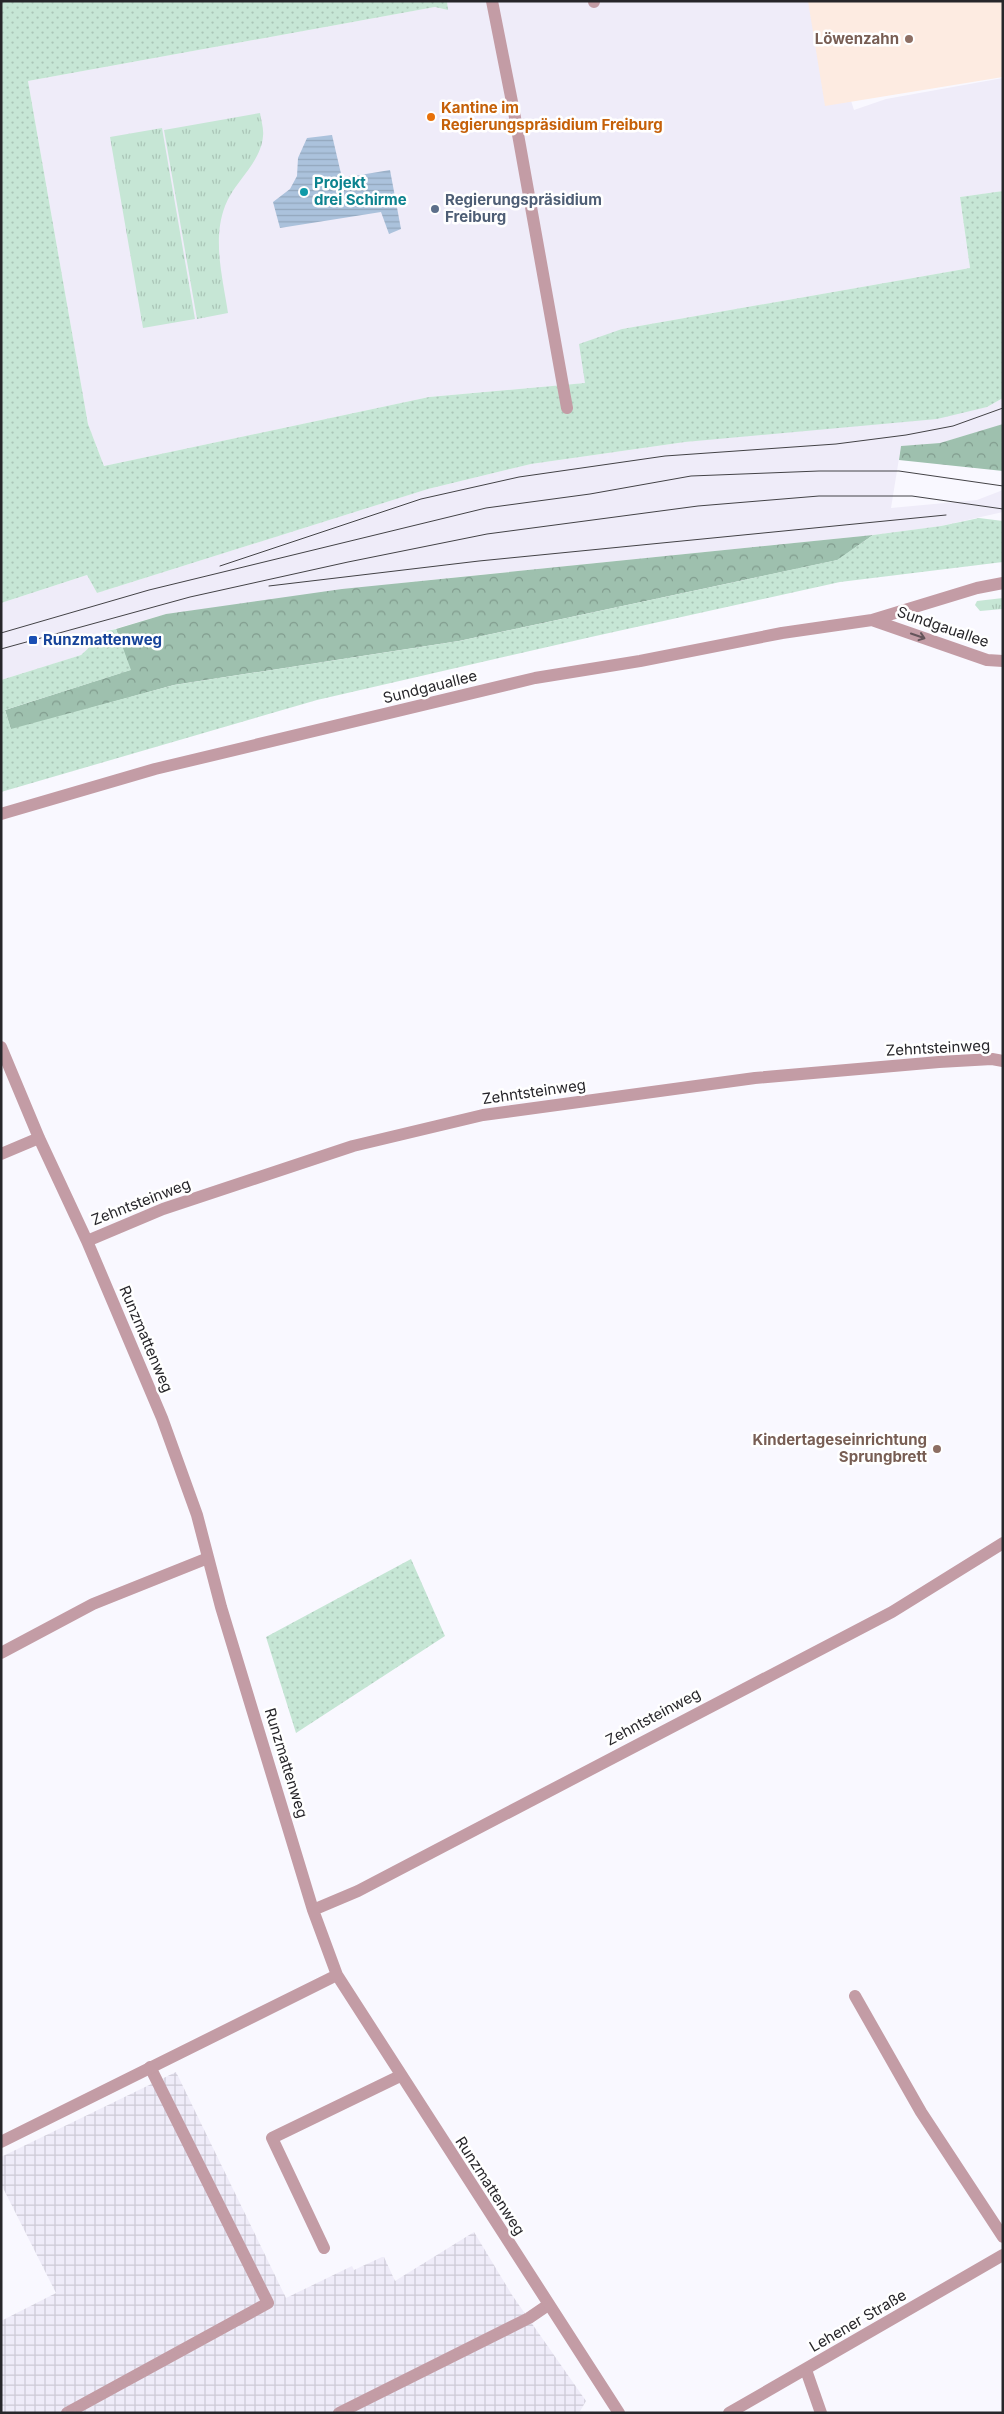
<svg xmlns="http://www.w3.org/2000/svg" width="1004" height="2414" font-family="Inter,sans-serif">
  <defs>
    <pattern id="industrial-grid" width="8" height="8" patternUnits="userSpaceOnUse" patternTransform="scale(1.25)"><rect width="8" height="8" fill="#efecf9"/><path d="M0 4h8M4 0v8" fill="none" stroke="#cdcad6"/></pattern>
    <pattern id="grass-tufts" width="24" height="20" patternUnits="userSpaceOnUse" patternTransform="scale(1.25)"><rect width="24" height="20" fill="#c6e6d5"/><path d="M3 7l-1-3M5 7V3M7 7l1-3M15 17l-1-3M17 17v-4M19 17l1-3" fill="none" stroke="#aac5b7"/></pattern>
    <pattern id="forest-crowns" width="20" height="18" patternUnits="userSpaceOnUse" patternTransform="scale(1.25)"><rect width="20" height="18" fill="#9ec0ae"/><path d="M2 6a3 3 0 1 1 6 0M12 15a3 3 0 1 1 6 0" fill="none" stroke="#819c8e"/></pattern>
    <pattern id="park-dots" width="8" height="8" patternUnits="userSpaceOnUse" patternTransform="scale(1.25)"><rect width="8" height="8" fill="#c6e6d5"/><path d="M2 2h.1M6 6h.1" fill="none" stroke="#aac5b7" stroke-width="1.8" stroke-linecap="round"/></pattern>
    <pattern id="water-rules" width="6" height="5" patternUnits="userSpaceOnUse" patternTransform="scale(1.25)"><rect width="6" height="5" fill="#abc2dc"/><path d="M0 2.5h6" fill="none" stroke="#93a7bd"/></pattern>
  </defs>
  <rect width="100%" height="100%" fill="#f9f8ff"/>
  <path fill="#efecf9" d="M447 1H828L837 58 854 110 886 99 1003 78V191L960 197 970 268 622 329 586 383 429 397 104 466 88 424 28 81 435 7 448 10Z
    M1003 398V424L1001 425 940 443 901 446 891 508 977 500 1003 490V512L941 526 873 535 410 582 166 614 107 631 81 655 1 680V603L87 575 97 593 428 489 531 464 685 442 987 407Z"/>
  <path fill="url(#industrial-grid)" d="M176 2072 286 2298 352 2266 354 2270 382 2257H384L395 2281 474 2232 512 2295 586 2401 579 2413H1V2321L56 2293 1 2184V2157Z"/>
  <path fill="#fdebe1" d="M808 1H1003V77L825 106Z"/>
  <path fill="url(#grass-tufts)" d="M260 113C261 120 264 129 263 136 261 163 234 182 225 206 212 240 223 279 228 313L197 319 164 130Z
    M162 128 195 319 143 328 110 137Z
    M1003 598V609L980 611 975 605 977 601Z"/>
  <path fill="url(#forest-crowns)" d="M1003 424V471L899 460 901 446 940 443Z
    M873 535 838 560 459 641 174 685 11 730 5 710 130 670 116 629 166 614 342 589Z"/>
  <path fill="url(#park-dots)" d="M1 1H447L448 10 435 7 28 81 88 424 104 466 429 397 585 383 579 344 622 329 970 268 960 197 1003 191V398L987 407 937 419 685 442 531 464 428 489 97 593 87 575 1 603Z
    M979 518 1003 521V562L840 582 591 637 317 700 1 792V680L81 655 107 631 116 629 131 670 5 710 11 729 174 685 459 641 837 560 873 535 941 526Z
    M411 1559 445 1636 296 1733 266 1637Z"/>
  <path fill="url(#water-rules)" d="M332 135 342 178 390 170 401 229 389 234 381 212 280 228 273 202 290 189 297 176 298 158 307 138Z"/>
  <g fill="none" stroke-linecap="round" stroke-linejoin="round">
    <path stroke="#c39ca5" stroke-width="12" d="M492 1 514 112 567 408
      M594 1V2
      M855 1996 921 2112 1003 2237
      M324 2248 272 2138 400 2076
      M67 2413 268 2303 150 2067
      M339 2413 529 2318 548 2305"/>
    <path stroke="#c39ca5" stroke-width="12" d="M1 1047 39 1138 87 1241 162 1418 197 1515 221 1607 313 1910 337 1975 619 2413
      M1 1154 39 1138
      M87 1241 163 1209 353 1146 483 1115 755 1078 939 1062 992 1059 1003 1061
      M1 1653 93 1604 208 1558
      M313 1910 358 1891 892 1612 1003 1543
      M1 2142 337 1975
      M806 2370 821 2413
      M729 2413 1003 2255"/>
    <path stroke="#c39ca5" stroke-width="12" d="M872 620 987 660 1003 661
      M1 814 155 769 535 678 640 661 782 633 872 620 977 588 1003 583"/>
    <path stroke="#434246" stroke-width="1" d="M220 566 421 499 519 477 665 456 836 444 906 435 953 426 1003 408
      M269 586 479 561 946 515
      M1 633 149 590 486 508 590 494 691 476 819 471H899L1003 486
      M1 649 190 597 348 562 487 534 698 506 819 496H912L1003 509"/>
  </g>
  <defs><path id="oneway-shaft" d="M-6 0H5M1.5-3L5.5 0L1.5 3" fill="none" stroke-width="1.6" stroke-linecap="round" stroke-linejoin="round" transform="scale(1.25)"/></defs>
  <use stroke="#65555b" href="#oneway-shaft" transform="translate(918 636) rotate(19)"/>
  <g fill="#8d6e63" stroke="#fff" stroke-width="2">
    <circle cx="909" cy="39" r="5"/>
    <circle cx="937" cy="1449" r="5"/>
  </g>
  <circle fill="#e8710a" stroke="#fff" stroke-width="2" cx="431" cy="117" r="5"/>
  <circle fill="#0f9aa8" stroke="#fff" stroke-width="2" cx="304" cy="192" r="5"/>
  <circle fill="#5c6f8a" stroke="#fff" stroke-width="2" cx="435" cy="209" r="5"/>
  <rect fill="#1a4fb4" stroke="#fff" stroke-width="2" x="28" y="635" width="10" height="10" rx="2.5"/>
  <g text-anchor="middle" stroke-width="5" stroke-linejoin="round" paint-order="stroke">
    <g font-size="15" font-weight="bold" fill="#785e54" stroke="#fff" text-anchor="end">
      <text x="899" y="44">Löwenzahn</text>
      <text x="927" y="1445">Kindertageseinrichtung<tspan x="927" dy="17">Sprungbrett</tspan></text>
    </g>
    <g font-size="15" font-weight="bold" fill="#c56008" stroke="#fff" text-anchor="start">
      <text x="441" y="113">Kantine im<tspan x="441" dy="17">Regierungspräsidium Freiburg</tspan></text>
    </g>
    <g font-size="15" font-weight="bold" fill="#0d838f" stroke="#fff" text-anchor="start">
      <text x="314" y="188">Projekt<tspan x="314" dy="17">drei Schirme</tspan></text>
    </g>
    <g font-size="15" font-weight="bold" fill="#4e5e75" stroke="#fff" text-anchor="start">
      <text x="445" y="205">Regierungspräsidium<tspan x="445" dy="17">Freiburg</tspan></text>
    </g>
    <g font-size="15" fill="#27262a" stroke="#fff">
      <text transform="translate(943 627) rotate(19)" y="5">Sundgauallee</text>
      <text transform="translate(430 687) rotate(-14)" y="5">Sundgauallee</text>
      <text transform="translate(938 1048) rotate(-3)" y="5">Zehntsteinweg</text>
      <text transform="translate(534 1092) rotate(-8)" y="5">Zehntsteinweg</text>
      <text transform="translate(141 1202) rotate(-21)" y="5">Zehntsteinweg</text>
      <text transform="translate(146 1339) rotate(67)" y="5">Runzmattenweg</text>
      <text transform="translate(653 1717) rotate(-28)" y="5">Zehntsteinweg</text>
      <text transform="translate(286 1763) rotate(73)" y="5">Runzmattenweg</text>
      <text transform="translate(490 2186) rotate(57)" y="5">Runzmattenweg</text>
      <text transform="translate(858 2321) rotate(-30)" y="5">Lehener Straße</text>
    </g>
    <g font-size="15" font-weight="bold" fill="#164399" stroke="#fff" text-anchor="start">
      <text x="43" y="645">Runzmattenweg</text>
    </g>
  </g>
  <rect width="1004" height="2414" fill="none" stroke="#27262a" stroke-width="5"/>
</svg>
